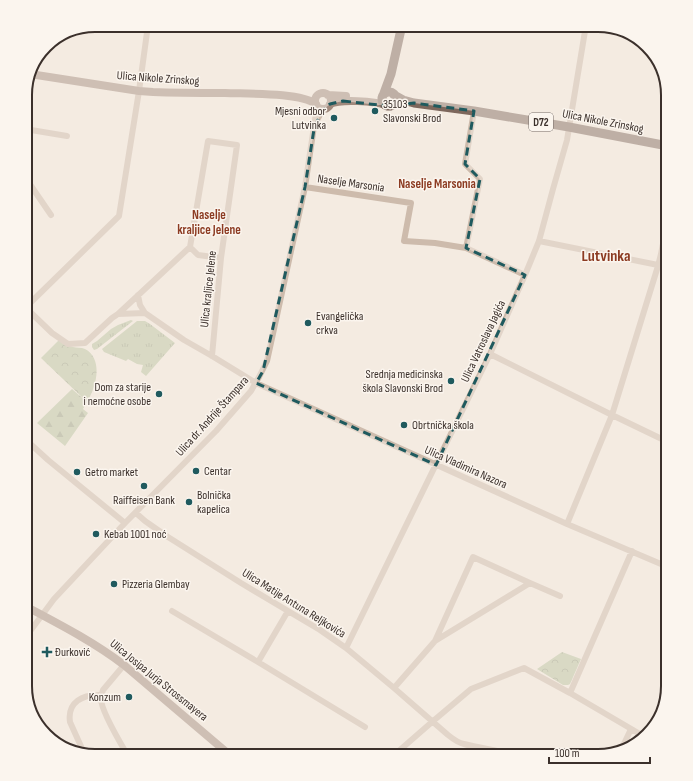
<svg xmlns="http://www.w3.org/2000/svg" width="693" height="781" font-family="'Sofia Sans Condensed',sans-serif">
  <defs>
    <pattern id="grass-tufts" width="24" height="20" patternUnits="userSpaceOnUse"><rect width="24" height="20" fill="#b8c4a0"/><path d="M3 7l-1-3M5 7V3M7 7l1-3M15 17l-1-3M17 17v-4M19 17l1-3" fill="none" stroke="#97a083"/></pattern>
    <pattern id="forest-firs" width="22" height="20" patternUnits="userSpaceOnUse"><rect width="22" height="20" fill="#b8c4a0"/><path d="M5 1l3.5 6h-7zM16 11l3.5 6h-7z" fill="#97a083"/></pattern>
    <pattern id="park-crowns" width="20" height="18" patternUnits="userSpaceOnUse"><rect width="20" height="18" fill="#b8c4a0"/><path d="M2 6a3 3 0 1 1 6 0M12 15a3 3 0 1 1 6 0" fill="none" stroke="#97a083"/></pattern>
  </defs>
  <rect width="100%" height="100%" fill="#f4ebe1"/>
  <path fill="url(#grass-tufts)" d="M131 320 133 321 97 349 94 350 92 347V344L97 341 111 329 118 325Z
    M137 321H145L150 324 175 343 146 376 141 372 143 365 137 364 128 359 126 361 104 352 102 349Z"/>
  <path fill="url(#forest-firs)" d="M72 389 87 402 83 409 88 413 65 446 37 423Z"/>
  <path fill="url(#park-crowns)" d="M59 340C63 343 68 346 73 347 77 348 81 347 85 349 104 359 96 388 87 402L41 358Z
    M562 652 581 659 570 684 568 685H563L537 669Z"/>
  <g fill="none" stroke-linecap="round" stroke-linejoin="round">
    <path stroke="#cdbbac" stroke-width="6" d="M317 120 322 111 326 108
      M25 129 67 136
      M25 177 51 215
      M305 187 411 203 404 241 435 243 466 248 480 179 465 164 474 111
      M539 241 668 267
      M190 247 198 255 221 258
      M466 248 525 275
      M138 295 140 305 145 313
      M25 307 52 333 68 344 85 343 112 318 118 314 145 313 184 340 212 356 256 383 567 524 668 567
      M25 308 119 216 139 91 148 25
      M118 314 190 247 208 141 237 145 221 258 212 356
      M490 354 612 415 668 442
      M25 439 48 460 125 523
      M136 513 145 521 168 537 241 583 320 630 346 648 394 688 448 735C453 739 458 743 464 744 482 749 500 750 517 756
      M567 524 612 415 658 266 661 254 668 217
      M530 583 560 596
      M172 611 258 662 365 727
      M25 638 54 599 125 523 216 431 251 391 259 377 267 361 305 187 317 106
      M346 648 490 354 525 275 539 241 553 189 567 140 586 25
      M258 662 288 611
      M124 665 103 690C102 693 101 696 101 699 101 711 121 744 128 756
      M394 688 435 641 530 583 473 557 435 641
      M570 693 632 551
      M622 748 631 729
      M84 753 70 722C67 702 83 694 101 695
      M393 756 432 722 471 689 524 668 570 693 645 737"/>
    <path stroke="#a18a7d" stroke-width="8" d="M30 74 139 91 153 92C177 93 201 93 225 93 245 94 300 92 316 104
      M315 101a8 8 0 1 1 16 0a8 8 0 1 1-16 0Z
      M328 95 346 96
      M330 104C340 99 375 101 385 105
      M25 606C59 624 94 642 124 665L231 756"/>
    <path stroke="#7d675c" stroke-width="9" d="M382 99a7 7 0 1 1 14 0a7 7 0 1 1-14 0Z
      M384 93 391 74 402 25
      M394 95 403 100 414 103 474 111 569 127 668 146"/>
  </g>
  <path d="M0 0H693V781H0ZM343 101 388 106 414 103 474 111 465 164 480 179 466 248 525 275 436 465 256 383 263 371 305 187 314 129 322 111 330 104Z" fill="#f4ebe1" fill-opacity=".55" fill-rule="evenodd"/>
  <path fill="none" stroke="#1f5a5e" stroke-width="3" stroke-dasharray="8 5" stroke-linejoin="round" d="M343 101 388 106 414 103 474 111 465 164 480 179 466 248 525 275 436 465 256 383 263 371 305 187 314 129 322 111 330 104Z"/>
  <g fill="#1f5a5e" stroke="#fbf5ee" stroke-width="1.5">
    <circle cx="375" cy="111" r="4"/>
    <circle cx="334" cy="118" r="4"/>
    <circle cx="308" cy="323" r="4"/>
    <circle cx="451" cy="381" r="4"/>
    <circle cx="159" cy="394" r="4"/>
    <circle cx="404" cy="425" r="4"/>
    <circle cx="196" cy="471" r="4"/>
    <circle cx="77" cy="472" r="4"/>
    <circle cx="144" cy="486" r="4"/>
    <circle cx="189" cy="502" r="4"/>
    <circle cx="96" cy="534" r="4"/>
    <circle cx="114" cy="584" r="4"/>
    <path d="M45 646h4v4h4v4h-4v4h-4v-4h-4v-4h4z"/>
    <circle cx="129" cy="697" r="4"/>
  </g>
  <g text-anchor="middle" stroke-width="3" stroke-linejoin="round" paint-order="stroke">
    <rect fill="#fbf5ee" stroke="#756b66" stroke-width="1" x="529" y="113" width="24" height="18" rx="3"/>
    <g font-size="11" font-weight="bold" fill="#3b302b">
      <text x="541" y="126">D72</text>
    </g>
    <g font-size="12" fill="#3b302b" stroke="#fbf5ee">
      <text transform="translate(158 78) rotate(4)" y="4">Ulica Nikole Zrinskog</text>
      <text transform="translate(603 121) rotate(11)" y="4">Ulica Nikole Zrinskog</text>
      <text transform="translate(351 183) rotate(8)" y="4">Naselje Marsonia</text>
      <text transform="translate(208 289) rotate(-84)" y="4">Ulica kraljice Jelene</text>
      <text transform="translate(483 341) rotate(-65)" y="4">Ulica Vatroslava Jagića</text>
      <text transform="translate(212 416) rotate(-48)" y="4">Ulica dr. Andrije Štampara</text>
      <text transform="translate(466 467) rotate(24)" y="4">Ulica Vladimira Nazora</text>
      <text transform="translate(294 603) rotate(32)" y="4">Ulica Matije Antuna Reljkovića</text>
      <text transform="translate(159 680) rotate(39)" y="4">Ulica Josipa Jurja Strossmayera</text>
    </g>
    <g font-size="12" fill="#3b302b" stroke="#fbf5ee" text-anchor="start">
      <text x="383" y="108">35103<tspan x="383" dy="14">Slavonski Brod</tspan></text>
      <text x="326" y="115" text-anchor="end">Mjesni odbor<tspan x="326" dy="14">Lutvinka</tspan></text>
      <text x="316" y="320">Evangelička<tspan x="316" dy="14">crkva</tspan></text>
      <text x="443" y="378" text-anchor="end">Srednja medicinska<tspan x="443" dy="14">škola Slavonski Brod</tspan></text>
      <text x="151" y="391" text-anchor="end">Dom za starije<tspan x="151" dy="14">i nemoćne osobe</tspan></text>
      <text x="412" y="429">Obrtnička škola</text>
      <text x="204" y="475">Centar</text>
      <text x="85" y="476">Getro market</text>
      <text x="197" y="499">Bolnička<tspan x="197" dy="14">kapelica</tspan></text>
      <text x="144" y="504" text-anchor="middle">Raiffeisen Bank</text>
      <text x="104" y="538">Kebab 1001 noć</text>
      <text x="122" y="588">Pizzeria Glembay</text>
      <text x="55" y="656">Đurković</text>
      <text x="121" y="701" text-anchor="end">Konzum</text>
    </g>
    <g font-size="13" font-weight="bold" fill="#8c3b22" stroke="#fbf5ee">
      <text x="437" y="188">Naselje Marsonia</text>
      <text x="209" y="219">Naselje<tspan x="209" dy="15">kraljice Jelene</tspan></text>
    </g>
    <g font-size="16" font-weight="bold" fill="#8c3b22" stroke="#fbf5ee">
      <text x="606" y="261">Lutvinka</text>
    </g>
  </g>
  <path d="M0 0H693V781H0ZM95 32H598A63 63 0 0 1 661 95V686A63 63 0 0 1 598 749H95A63 63 0 0 1 32 686V95A63 63 0 0 1 95 32Z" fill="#fbf5ee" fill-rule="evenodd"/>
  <path fill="none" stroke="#3b302b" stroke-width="2" d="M95 32H598A63 63 0 0 1 661 95V686A63 63 0 0 1 598 749H95A63 63 0 0 1 32 686V95A63 63 0 0 1 95 32Z"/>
  <path d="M549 757v6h101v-6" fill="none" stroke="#3b302b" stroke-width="2"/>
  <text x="555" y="757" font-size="12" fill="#3b302b" stroke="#fbf5ee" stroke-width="3" paint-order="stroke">100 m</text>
</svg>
